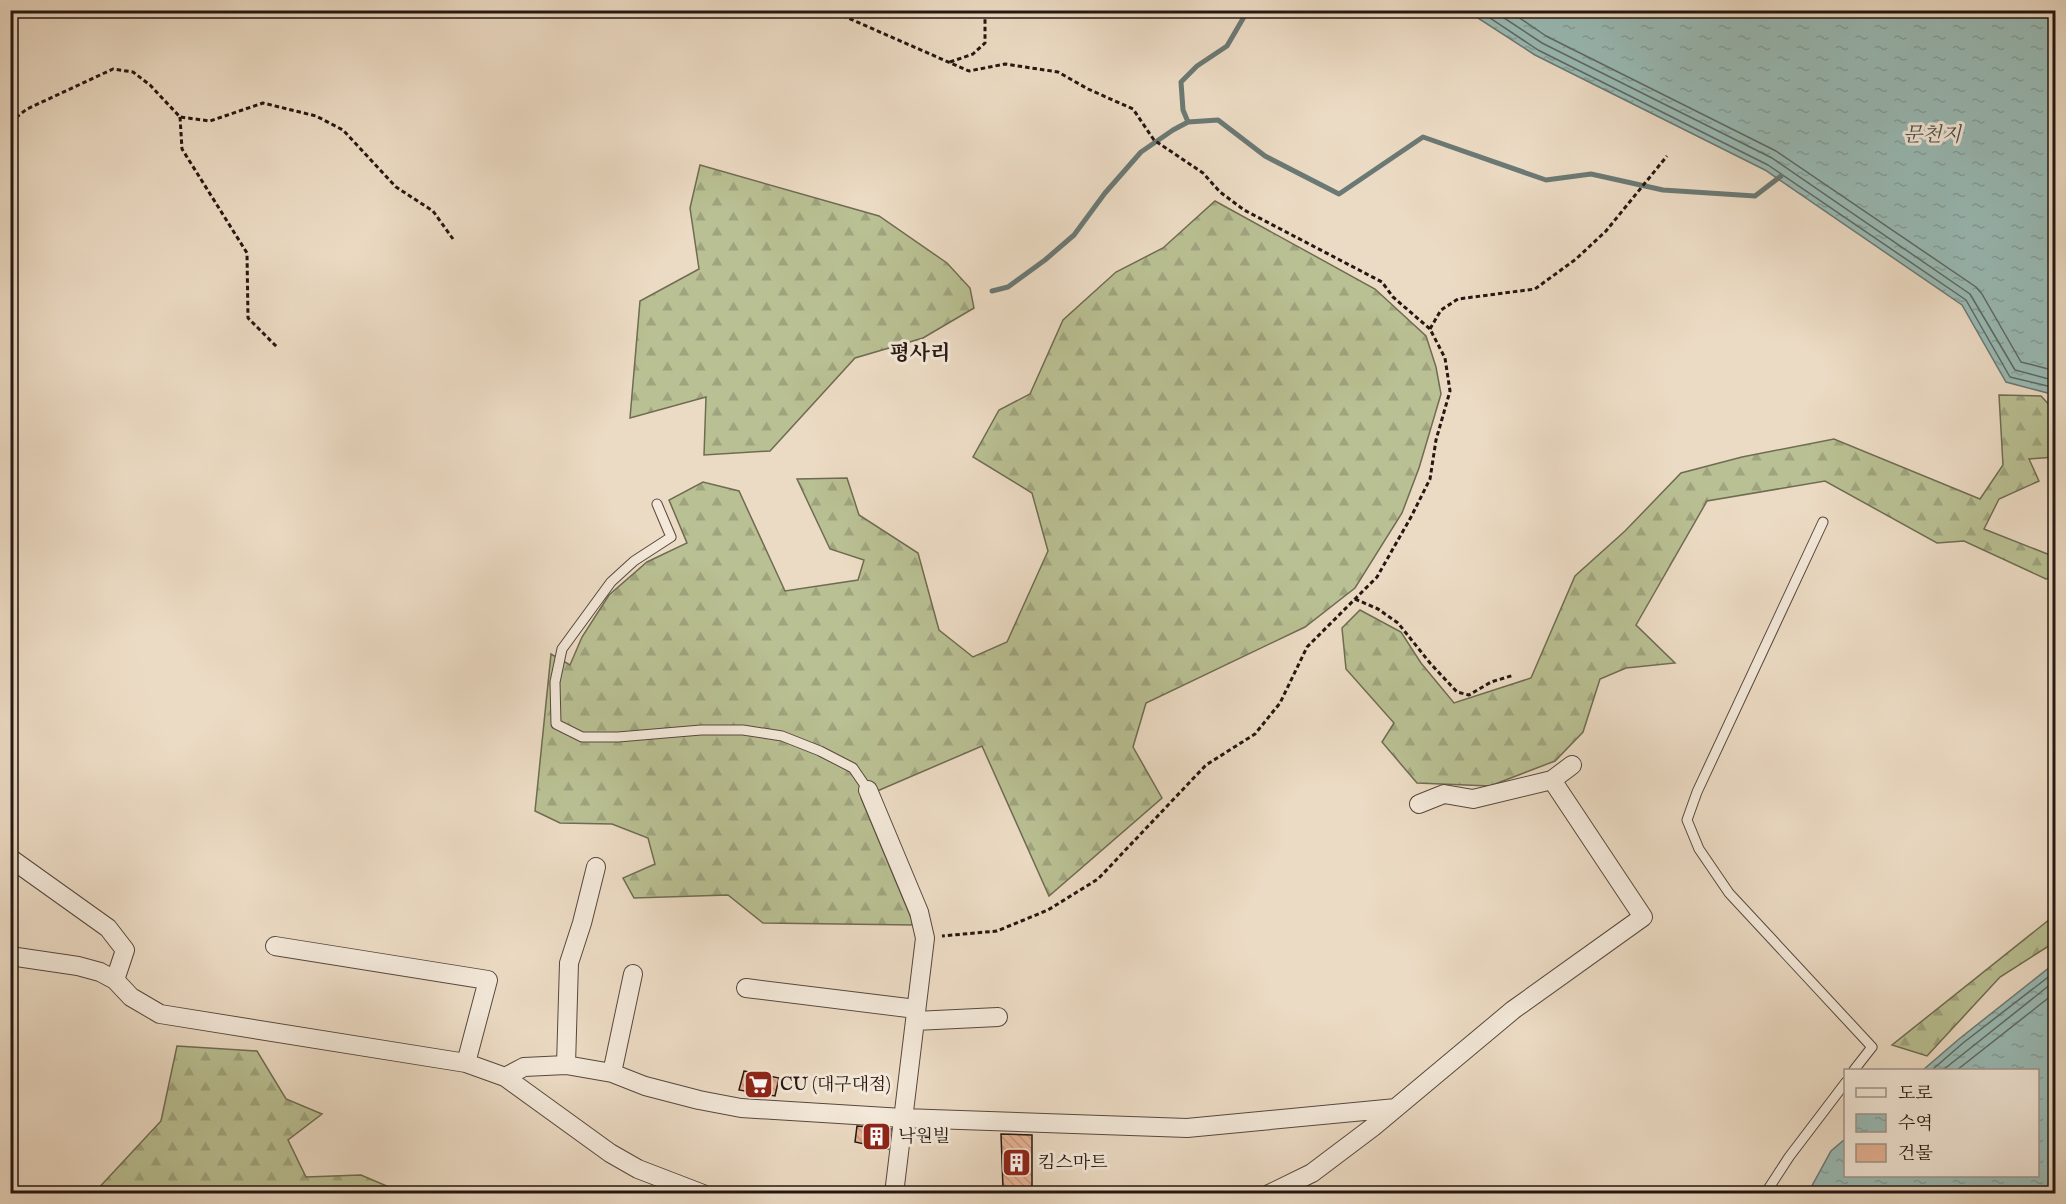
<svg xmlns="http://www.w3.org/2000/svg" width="2066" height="1204" font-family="'IM FELL English','Noto Serif KR',serif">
  <defs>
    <pattern id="forest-firs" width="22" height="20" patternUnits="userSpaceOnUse" patternTransform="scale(1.5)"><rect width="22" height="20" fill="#b9c093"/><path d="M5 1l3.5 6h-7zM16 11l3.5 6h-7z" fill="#9fa47e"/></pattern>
    <pattern id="water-ripples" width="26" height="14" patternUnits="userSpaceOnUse" patternTransform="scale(1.5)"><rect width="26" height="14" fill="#99bbb6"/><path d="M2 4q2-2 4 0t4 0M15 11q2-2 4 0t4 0" fill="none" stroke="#84a09b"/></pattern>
    <pattern id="building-back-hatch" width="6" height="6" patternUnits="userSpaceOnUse" patternTransform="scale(1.5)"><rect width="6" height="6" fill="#e7b394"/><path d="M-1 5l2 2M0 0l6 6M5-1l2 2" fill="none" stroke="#c6997f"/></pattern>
  </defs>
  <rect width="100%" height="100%" fill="#ecdbc4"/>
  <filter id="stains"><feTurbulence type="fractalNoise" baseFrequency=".00333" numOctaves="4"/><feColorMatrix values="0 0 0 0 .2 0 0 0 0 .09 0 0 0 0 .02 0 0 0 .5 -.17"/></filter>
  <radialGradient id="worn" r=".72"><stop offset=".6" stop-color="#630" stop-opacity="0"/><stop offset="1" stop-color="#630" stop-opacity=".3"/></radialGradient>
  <path fill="url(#forest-firs)" stroke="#6f6c52" stroke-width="1.5" d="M700 165 879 216 947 263 970 288 974 308 923 338 855 358 770 451 704 455 706 397 630 418 640 301 699 269 690 208Z
    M1215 201 1375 289 1426 336 1436 367 1441 394 1419 468 1402 513 1355 588 1305 627 1146 703 1133 747 1162 798 1049 896 982 746 861 798 914 925 763 923 728 895 634 898 623 878 655 864 648 838 612 824 560 823 535 811 551 654 570 665 582 637 609 595 647 562 687 543 669 500 703 482 739 491 785 591 858 580 864 560 830 549 797 479 847 478 859 515 918 553 939 630 973 657 1007 642 1048 551 1032 493 973 457 999 410 1030 394 1063 320 1116 272 1163 248Z
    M1999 395 2041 396 2055 411V457L2029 459 2039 481 1999 499 1984 529 2055 557 2054 578 2046 579 1964 541 1937 543 1825 481 1707 501 1636 625 1675 663 1626 668 1600 679 1583 732 1555 761 1490 786 1417 783 1382 742 1394 723 1346 669 1342 628 1360 610 1401 632 1421 663 1454 703 1531 678 1575 576 1625 531 1681 473 1742 457 1834 439 1980 499 2003 465Z
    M2055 915V942L2000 977 1927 1056 1892 1045Z
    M177 1046 257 1051 286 1099 322 1114 288 1140 306 1177 361 1175 403 1193H94L161 1121Z"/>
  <path fill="url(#water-ripples)" stroke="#6b7974" stroke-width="1.5" d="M1467 11H2055V395L2006 382 1962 305 1765 170 1535 55Z
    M2055 963V1193H1808L1831 1151 1845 1139 1846 1176H2038V1070H1923L1959 1039Z"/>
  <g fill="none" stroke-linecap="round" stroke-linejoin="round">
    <path stroke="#5f6964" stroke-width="1.5" d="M1478 10 1538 50 1768 165 1966 300 2010 377 2056 388
      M1492 10 1542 43 1772 158 1970 294 2015 370 2056 381
      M1508 10 1546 36 1776 151 1976 287 1982 294 2021 362 2056 371
      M1932 1070 1963 1043 2056 971
      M1943 1070 2056 980
      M1957 1070 2056 992"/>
    <path stroke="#6b7974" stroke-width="5" d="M1188 122 1183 110 1181 82 1197 66 1227 46 1248 10
      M992 291 1008 287 1045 260 1074 235 1105 193 1141 152 1173 130 1188 122 1218 120 1265 156 1339 194 1423 137 1546 180 1591 174 1663 190 1755 196 1781 176"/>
  </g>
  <path fill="url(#building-back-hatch)" stroke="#251711" stroke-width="1.5" d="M744 1071 779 1078 775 1096 739 1090Z
    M857 1126 891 1129 888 1149 855 1142Z
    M1001 1134 1032 1135V1188H1003Z"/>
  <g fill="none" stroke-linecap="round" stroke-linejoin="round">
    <defs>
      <path id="lane" d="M657 504 671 537 634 561 611 582 562 649 555 682 556 724 582 737H618L701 730H743L782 736 820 751 853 768 868 790
        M1823 522 1697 792 1687 820 1699 849 1729 893 1872 1047 1854 1070
        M1765 1194 1789 1157 1846 1082"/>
      <path id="street" d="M868 790 919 912 925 938 894 1194
        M1419 804 1444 794 1473 799 1552 780 1572 765
        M10 858 108 928 125 950 115 980
        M275 946 488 980 466 1063
        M10 956 78 966 100 972 115 980 131 997 160 1014 466 1063 505 1077 610 1153 638 1169 703 1194
        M746 988 916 1009
        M915 1021 998 1017
        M566 1065 569 963 582 923 596 867
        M612 1073 633 974
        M505 1077 524 1067 566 1065 612 1073 645 1086 699 1100 741 1108 903 1118 1187 1128 1396 1108
        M1269 1194 1312 1173 1373 1127 1513 1010 1643 917 1552 780"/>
    </defs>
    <use href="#lane" stroke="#57483e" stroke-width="11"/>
    <use href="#street" stroke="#57483e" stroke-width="20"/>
    <path stroke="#251711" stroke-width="3" stroke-dasharray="4.5 3" stroke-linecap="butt" d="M838 10 841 15 969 71 1005 64 1058 72 1088 89 1133 109 1154 140 1203 173 1220 192 1244 210 1382 282 1393 297 1430 329 1445 358 1450 391 1436 440 1430 479 1411 517 1377 577 1307 647 1280 703 1255 734 1206 765 1098 879 1048 910 997 931 942 936
      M950 62 973 54 985 43V10
      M180 117 182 149 247 253 248 318 277 347
      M10 122 27 109 113 69 133 72 150 85 180 117 210 121 263 103 316 116 343 130 396 187 433 211 453 239
      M1430 329 1441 310 1458 299 1535 289 1576 259 1606 231 1667 156
      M1355 599 1378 609 1398 623 1430 663 1457 692 1469 695 1491 682 1514 675"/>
    <use href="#lane" stroke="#f3e8d9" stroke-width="9"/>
    <use href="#street" stroke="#f3e8d9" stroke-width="18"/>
  </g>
  <defs>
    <symbol id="supermarket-square" viewBox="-11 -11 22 22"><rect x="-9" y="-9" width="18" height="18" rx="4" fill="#8f2418" stroke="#f3e8d9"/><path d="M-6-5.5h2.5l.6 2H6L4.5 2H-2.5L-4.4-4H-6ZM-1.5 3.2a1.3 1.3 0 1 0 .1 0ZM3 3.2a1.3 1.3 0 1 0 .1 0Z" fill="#fff"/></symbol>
    <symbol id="building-square" viewBox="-11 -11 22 22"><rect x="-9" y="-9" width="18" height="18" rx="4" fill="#8f2418" stroke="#f3e8d9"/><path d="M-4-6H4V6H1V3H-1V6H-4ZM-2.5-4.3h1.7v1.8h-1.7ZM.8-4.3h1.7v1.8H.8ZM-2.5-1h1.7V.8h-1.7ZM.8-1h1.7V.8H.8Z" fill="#fff"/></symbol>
  </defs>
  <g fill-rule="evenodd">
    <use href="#supermarket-square" x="742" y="1068" width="33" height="33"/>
    <use href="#building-square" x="860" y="1120" width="33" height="33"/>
    <use href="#building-square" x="1000" y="1146" width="33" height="33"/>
  </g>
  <g text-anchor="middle" stroke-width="6" stroke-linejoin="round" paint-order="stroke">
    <g font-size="18" fill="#251711" stroke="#f3e8d9" text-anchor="start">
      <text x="780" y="1090">CU (대구대점)</text>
      <text x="898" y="1142">낙원빌</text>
      <text x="1038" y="1168">킴스마트</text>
    </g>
    <g font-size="20" font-style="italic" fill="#4e504b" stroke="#f3e8d9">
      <text x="1932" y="141">문천지</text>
    </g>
    <g font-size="21" font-weight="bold" fill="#251711" stroke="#f3e8d9">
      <text x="920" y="360">평사리</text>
    </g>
  </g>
  <rect width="2066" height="1204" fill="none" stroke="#ecdbc4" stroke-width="36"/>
  <rect x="12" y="12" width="2042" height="1180" fill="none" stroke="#251711" stroke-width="3"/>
  <rect x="18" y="18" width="2030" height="1168" fill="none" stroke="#251711" stroke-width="1.5"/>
  <rect x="1844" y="1069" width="195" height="108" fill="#f3e8d9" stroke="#a19489" stroke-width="1.5"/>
  <rect x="1856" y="1088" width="30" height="9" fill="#f3e8d9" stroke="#a19489" stroke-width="1.5"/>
  <text x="1898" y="1099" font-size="18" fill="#251711">도로</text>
  <rect x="1856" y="1114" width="30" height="18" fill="url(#water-ripples)" stroke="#a19489" stroke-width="1.5"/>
  <text x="1898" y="1129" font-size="18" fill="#251711">수역</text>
  <rect x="1856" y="1144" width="30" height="18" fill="#e7b394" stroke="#a19489" stroke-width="1.5"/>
  <text x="1898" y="1159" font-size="18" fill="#251711">건물</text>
  <rect width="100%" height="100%" filter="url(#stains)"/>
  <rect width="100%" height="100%" fill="url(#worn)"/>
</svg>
